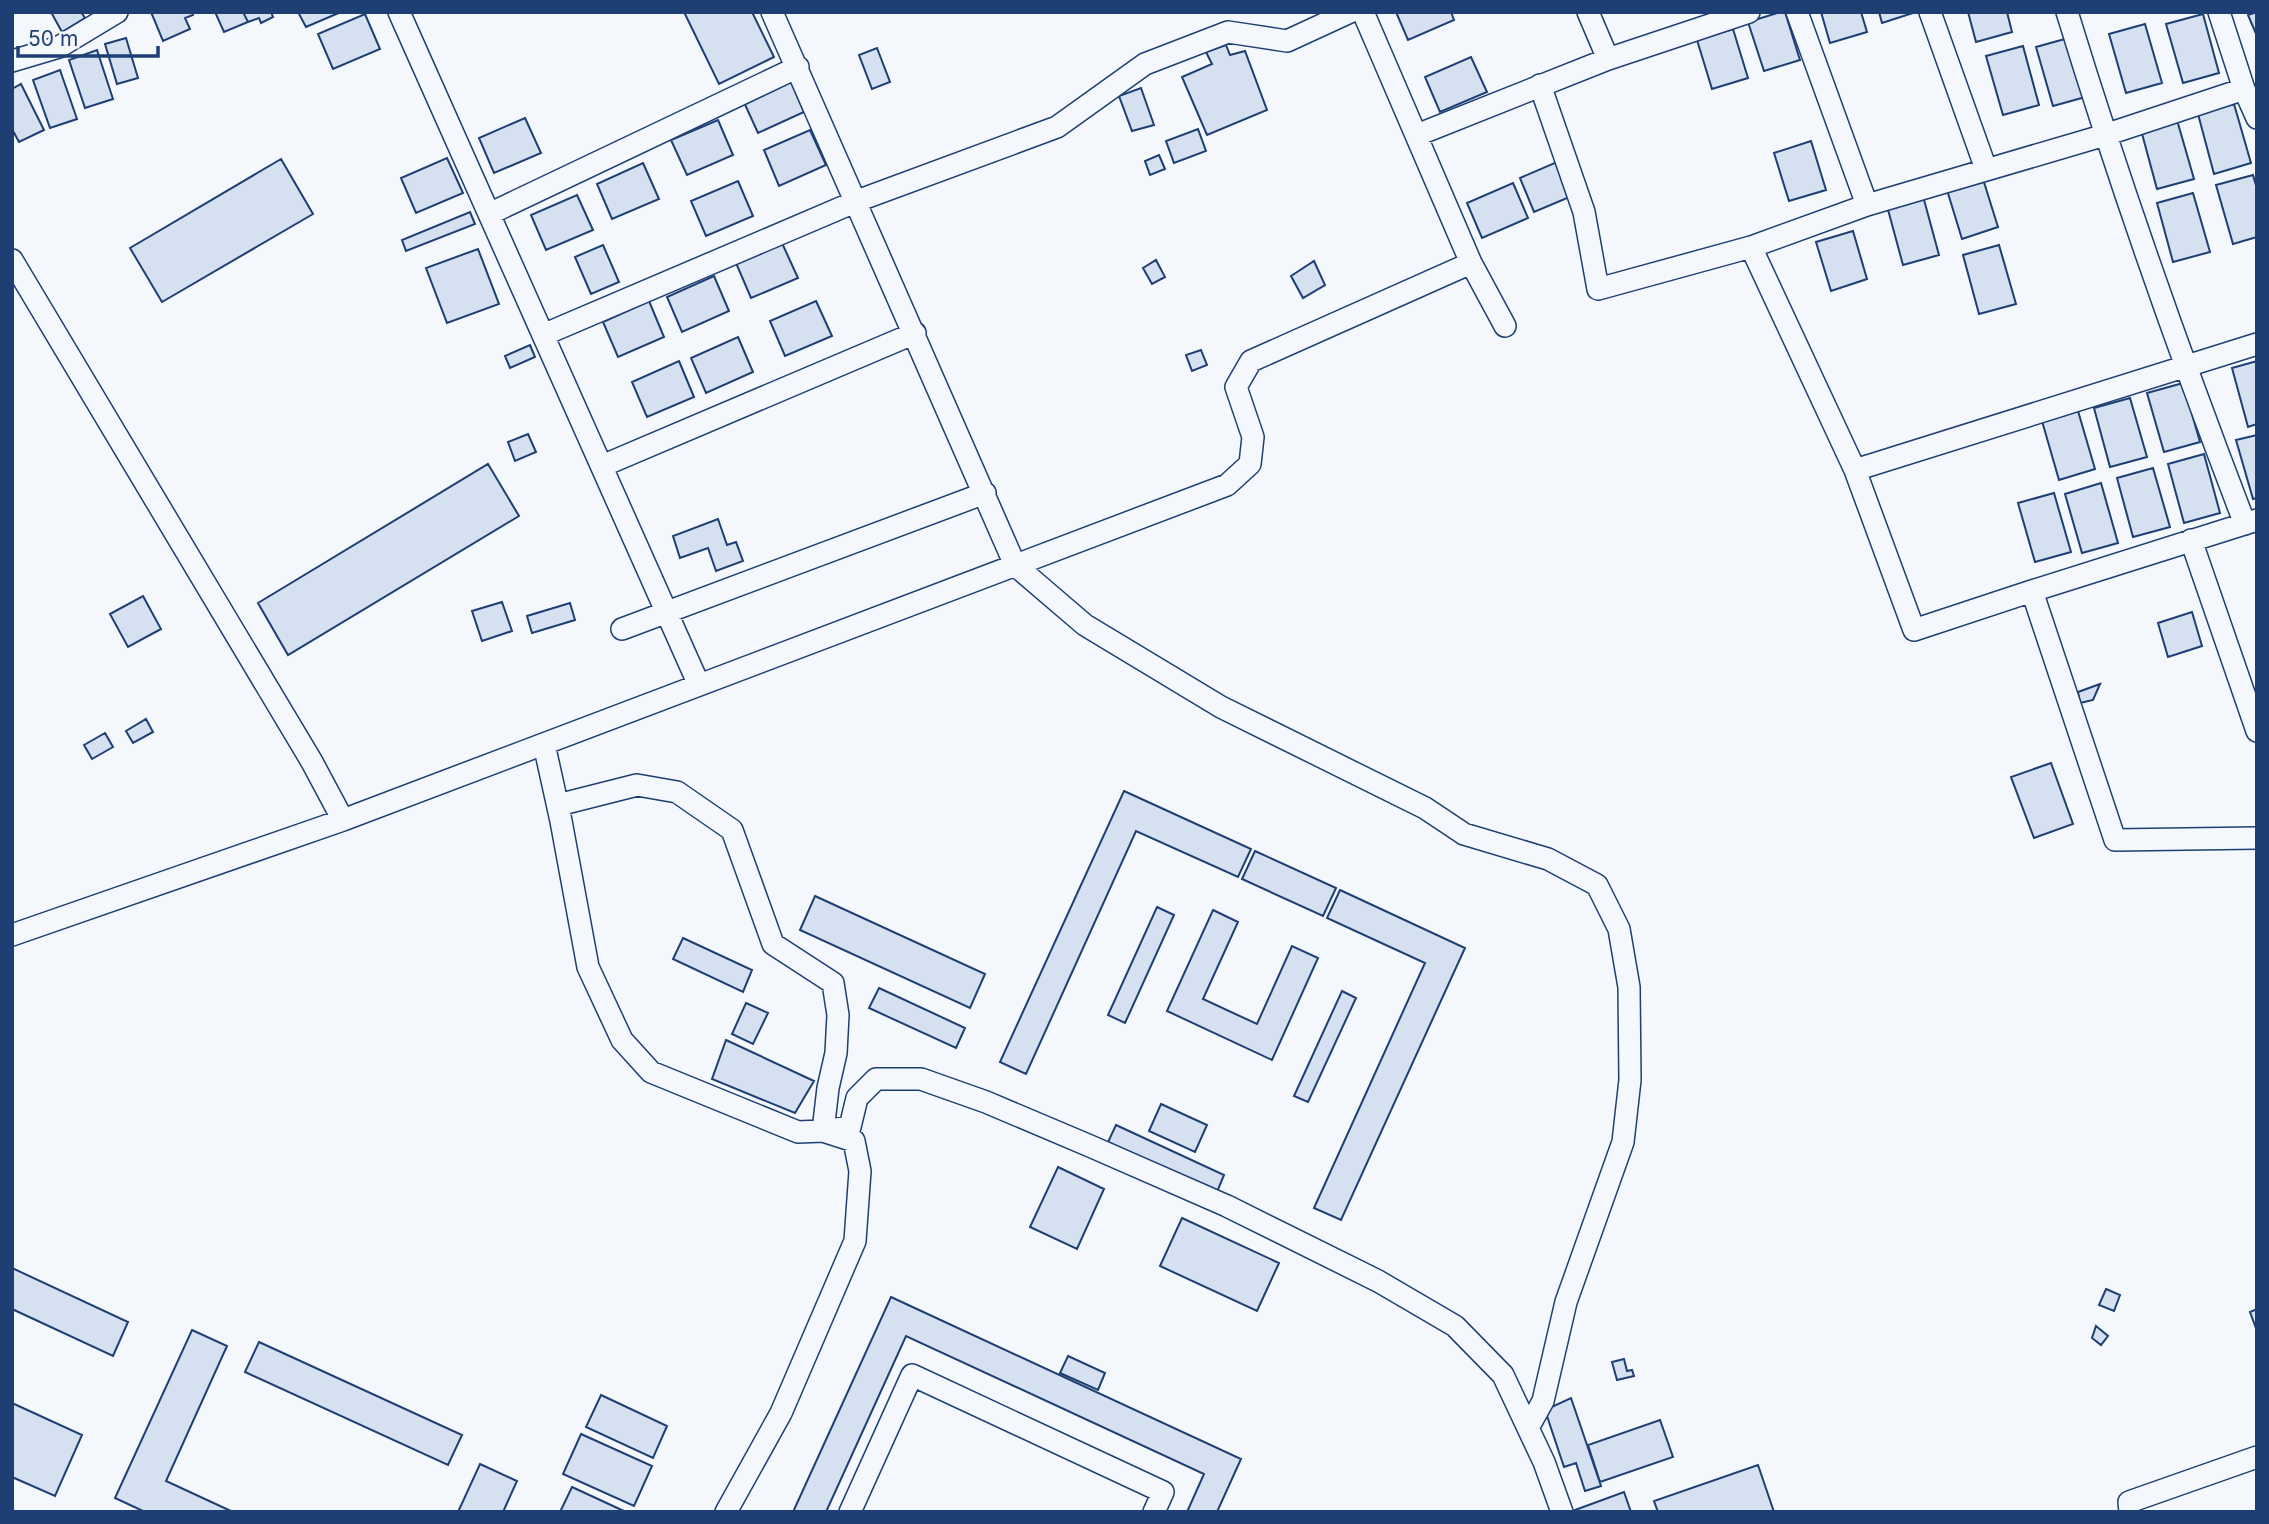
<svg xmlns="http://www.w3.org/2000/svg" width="2269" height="1524" font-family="Inter,sans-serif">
  <rect width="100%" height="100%" fill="#f4f7fb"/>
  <path fill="#d5e0f0" stroke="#1d3f73" stroke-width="2" d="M51 12H81L85 18 62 32Z
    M151 12H192L193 15 185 18 190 29 163 41Z
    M215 12H243L248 22 224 32Z
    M243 12H271L273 17 261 23 259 18 248 22Z
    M298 12H341L306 27Z
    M684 12H752L774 57 719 84Z
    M1396 12H1451L1454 20 1408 40Z
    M1781 12H1785L1800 60 1764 71 1748 22Z
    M1821 12H1861L1867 32 1830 43Z
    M1879 12H1916L1882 23Z
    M1968 12H2007L2012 32 1976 42Z
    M2257 12V36L2248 15Z
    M365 14 380 49 333 69 318 34Z
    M2203 14 2219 73 2183 83 2166 24Z
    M2145 24 2162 83 2126 93 2109 34Z
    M1733 29 1748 78 1712 89 1697 40Z
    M2072 37 2089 96 2053 106 2036 47Z
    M126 38 138 78 117 84 105 44Z
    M1226 45 1230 55 1245 51 1267 110 1207 135 1182 77 1212 64 1206 52Z
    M2023 46 2039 105 2003 115 1986 56Z
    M877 48 890 82 872 89 859 55Z
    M97 50 113 99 85 108 69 60Z
    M1471 57 1487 92 1440 112 1425 77Z
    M60 70 77 119 50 128 33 80Z
    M789 77 804 112 758 133 742 98Z
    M21 84 44 130 19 142 12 129V89Z
    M1141 88 1154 125 1132 131 1119 96Z
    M2234 104 2251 163 2214 174 2198 114Z
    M525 118 541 153 494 173 479 138Z
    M718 120 733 155 687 175 671 140Z
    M2177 120 2194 179 2157 189 2141 130Z
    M1198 129 1206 151 1174 163 1166 141Z
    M810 130 826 165 779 186 764 150Z
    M1811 141 1826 190 1789 201 1774 153Z
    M1159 155 1165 169 1150 175 1145 161Z
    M447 158 463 193 416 213 401 178Z
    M281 159 313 214 162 302 130 248Z
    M1557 162 1572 196 1534 212 1520 178Z
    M643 163 659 199 612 219 597 184Z
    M2253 175 2257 189V237L2233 244 2216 185Z
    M1983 179 1998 227 1962 239 1947 190Z
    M738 181 753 216 706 236 691 201Z
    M1513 183 1528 218 1482 238 1467 203Z
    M2193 193 2210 252 2173 262 2157 203Z
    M577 195 593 230 546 250 531 215Z
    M1923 196 1939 255 1903 265 1887 206Z
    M470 212 475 224 406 251 402 240Z
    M1853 231 1867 279 1831 291 1816 242Z
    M782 243 798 278 751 298 736 263Z
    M603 245 619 282 591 294 575 257Z
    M1999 245 2016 304 1979 314 1963 255Z
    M478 249 499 304 447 323 426 268Z
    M1156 260 1165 277 1152 284 1143 268Z
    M1314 261 1325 285 1303 298 1291 276Z
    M714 276 729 311 682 332 667 297Z
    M649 301 664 337 618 357 603 322Z
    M816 301 832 336 785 356 770 321Z
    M738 337 753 372 706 393 691 358Z
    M530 345 535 357 510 368 505 356Z
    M1201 350 1207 365 1192 371 1186 355Z
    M679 361 694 397 647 417 632 382Z
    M2257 361V424L2248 427 2232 368Z
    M2183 383 2200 442 2164 452 2147 393Z
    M2130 398 2147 457 2110 467 2094 408Z
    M2078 411 2095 469 2059 480 2042 421Z
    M528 434 536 452 515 461 508 442Z
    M2257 435V498L2253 499 2236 440Z
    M2204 454 2220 513 2184 523 2168 464Z
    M488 464 519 516 288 655 258 603Z
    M2153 468 2170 527 2133 537 2117 478Z
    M2101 483 2118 543 2082 553 2065 494Z
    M2054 493 2071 552 2035 562 2018 503Z
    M718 519 727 545 736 542 743 561 716 571 708 548 680 558 673 536Z
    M143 596 161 629 128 647 110 614Z
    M502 602 512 631 482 641 472 611Z
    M570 603 575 620 532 633 527 616Z
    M2192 612 2202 646 2168 657 2158 623Z
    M2100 684 2093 700 2080 703 2078 692Z
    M146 719 153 732 133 743 126 731Z
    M105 733 113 747 92 759 84 745Z
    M2051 763 2073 824 2034 838 2011 777Z
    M1124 791 1251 849 1238 877 1136 831 1026 1074 1000 1062Z
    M1255 851 1336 888 1323 916 1242 879Z
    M1340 890 1465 948 1341 1220 1314 1208 1425 963 1327 918Z
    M815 896 985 974 970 1008 800 930Z
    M1157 907 1174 915 1125 1023 1108 1015Z
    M1213 910 1238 922 1203 999 1257 1024 1292 946 1318 958 1272 1060 1167 1011Z
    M683 938 752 970 743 992 673 959Z
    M879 988 965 1028 956 1048 869 1008Z
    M1342 991 1356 998 1308 1102 1294 1096Z
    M746 1003 768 1013 753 1044 732 1034Z
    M726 1040 814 1081 795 1113 712 1079Z
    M1161 1104 1207 1125 1195 1152 1149 1131Z
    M1116 1125 1224 1175 1217 1192 1108 1142Z
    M1058 1167 1104 1189 1077 1249 1030 1227Z
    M1182 1218 1279 1263 1257 1311 1160 1266Z
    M12 1268 128 1322 113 1356 12 1309Z
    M2106 1289 2120 1295 2114 1311 2099 1305Z
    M891 1297 1241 1459 1217 1512H1187L1204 1474 906 1336 826 1512H793Z
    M2257 1309V1331L2250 1312Z
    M2096 1326 2108 1336 2101 1345 2092 1338Z
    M192 1330 227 1346 166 1481 233 1512H145L115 1498Z
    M259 1342 462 1435 448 1465 245 1372Z
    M1068 1356 1105 1373 1098 1390 1060 1373Z
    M1624 1359 1627 1371 1632 1370 1634 1376 1617 1380 1612 1362Z
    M601 1395 667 1426 653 1458 586 1427Z
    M1571 1398 1601 1486 1585 1491 1576 1463 1564 1467 1545 1410Z
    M12 1403 82 1435 55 1496 12 1477Z
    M1660 1420 1673 1457 1600 1482 1588 1445Z
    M581 1434 652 1466 634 1506 563 1474Z
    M480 1464 517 1481 503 1512H458Z
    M1758 1465 1774 1512H1658L1654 1501Z
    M572 1487 626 1512H560Z
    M1624 1492 1631 1512H1575V1510Z"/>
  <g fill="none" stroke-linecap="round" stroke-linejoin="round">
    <defs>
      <path id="minor" d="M399 12 699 685
        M772 12 1015 565 1085 625 1221 707 1425 808 1464 834 1548 859 1597 885 1619 929 1629 987 1630 1080 1623 1142 1566 1302 1543 1401 1528 1428
        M1363 12 1471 263 1505 326
        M1588 12 1608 59
        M1797 12 1867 205
        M1930 12 1986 169
        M2067 12C2120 185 2180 355 2245 524
        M2219 12 2244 89
        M12 61 59 47 117 12
        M1540 85 1584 212 1598 289 1751 247 1867 205 2105 135 2244 89 2257 118
        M1417 135 1608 59 1749 12
        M489 214 798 67
        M1751 247 1855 470 1914 630 2032 591 2115 840 2257 838
        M12 260 312 762 343 820
        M543 335 857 201 1057 127 1145 64 1228 32 1287 41 1350 12
        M602 466 915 333
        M1855 470 2257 344
        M2191 540 2257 731
        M2032 591 2257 520
        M622 629 985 493
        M544 744 561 821 588 967 622 1040 651 1072 798 1132 823 1131 850 1127 857 1098 876 1079H921L986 1102 1090 1146 1227 1206 1378 1281 1455 1326 1503 1375 1544 1462 1562 1512
        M558 805 637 785 677 792 732 830 773 944 833 983 838 1015 836 1053 828 1088 823 1131 854 1141 860 1171 855 1241 781 1413 726 1512
        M12 935 343 820 1227 485 1250 464 1253 437 1236 387 1251 361 1471 263
        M850 1512 912 1375 1163 1492 1154 1512
        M2130 1512 2129 1502 2257 1457"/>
    </defs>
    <use href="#minor" stroke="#1d3f73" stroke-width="24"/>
    <use href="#minor" stroke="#f4f7fb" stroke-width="21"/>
  </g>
  <rect width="2269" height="1524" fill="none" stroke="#1d3f73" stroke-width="28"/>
  <path d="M18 46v10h140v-10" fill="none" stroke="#1d3f73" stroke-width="3.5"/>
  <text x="28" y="46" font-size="21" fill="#1d3f73" stroke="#f4f7fb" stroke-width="5" paint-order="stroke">50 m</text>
</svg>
